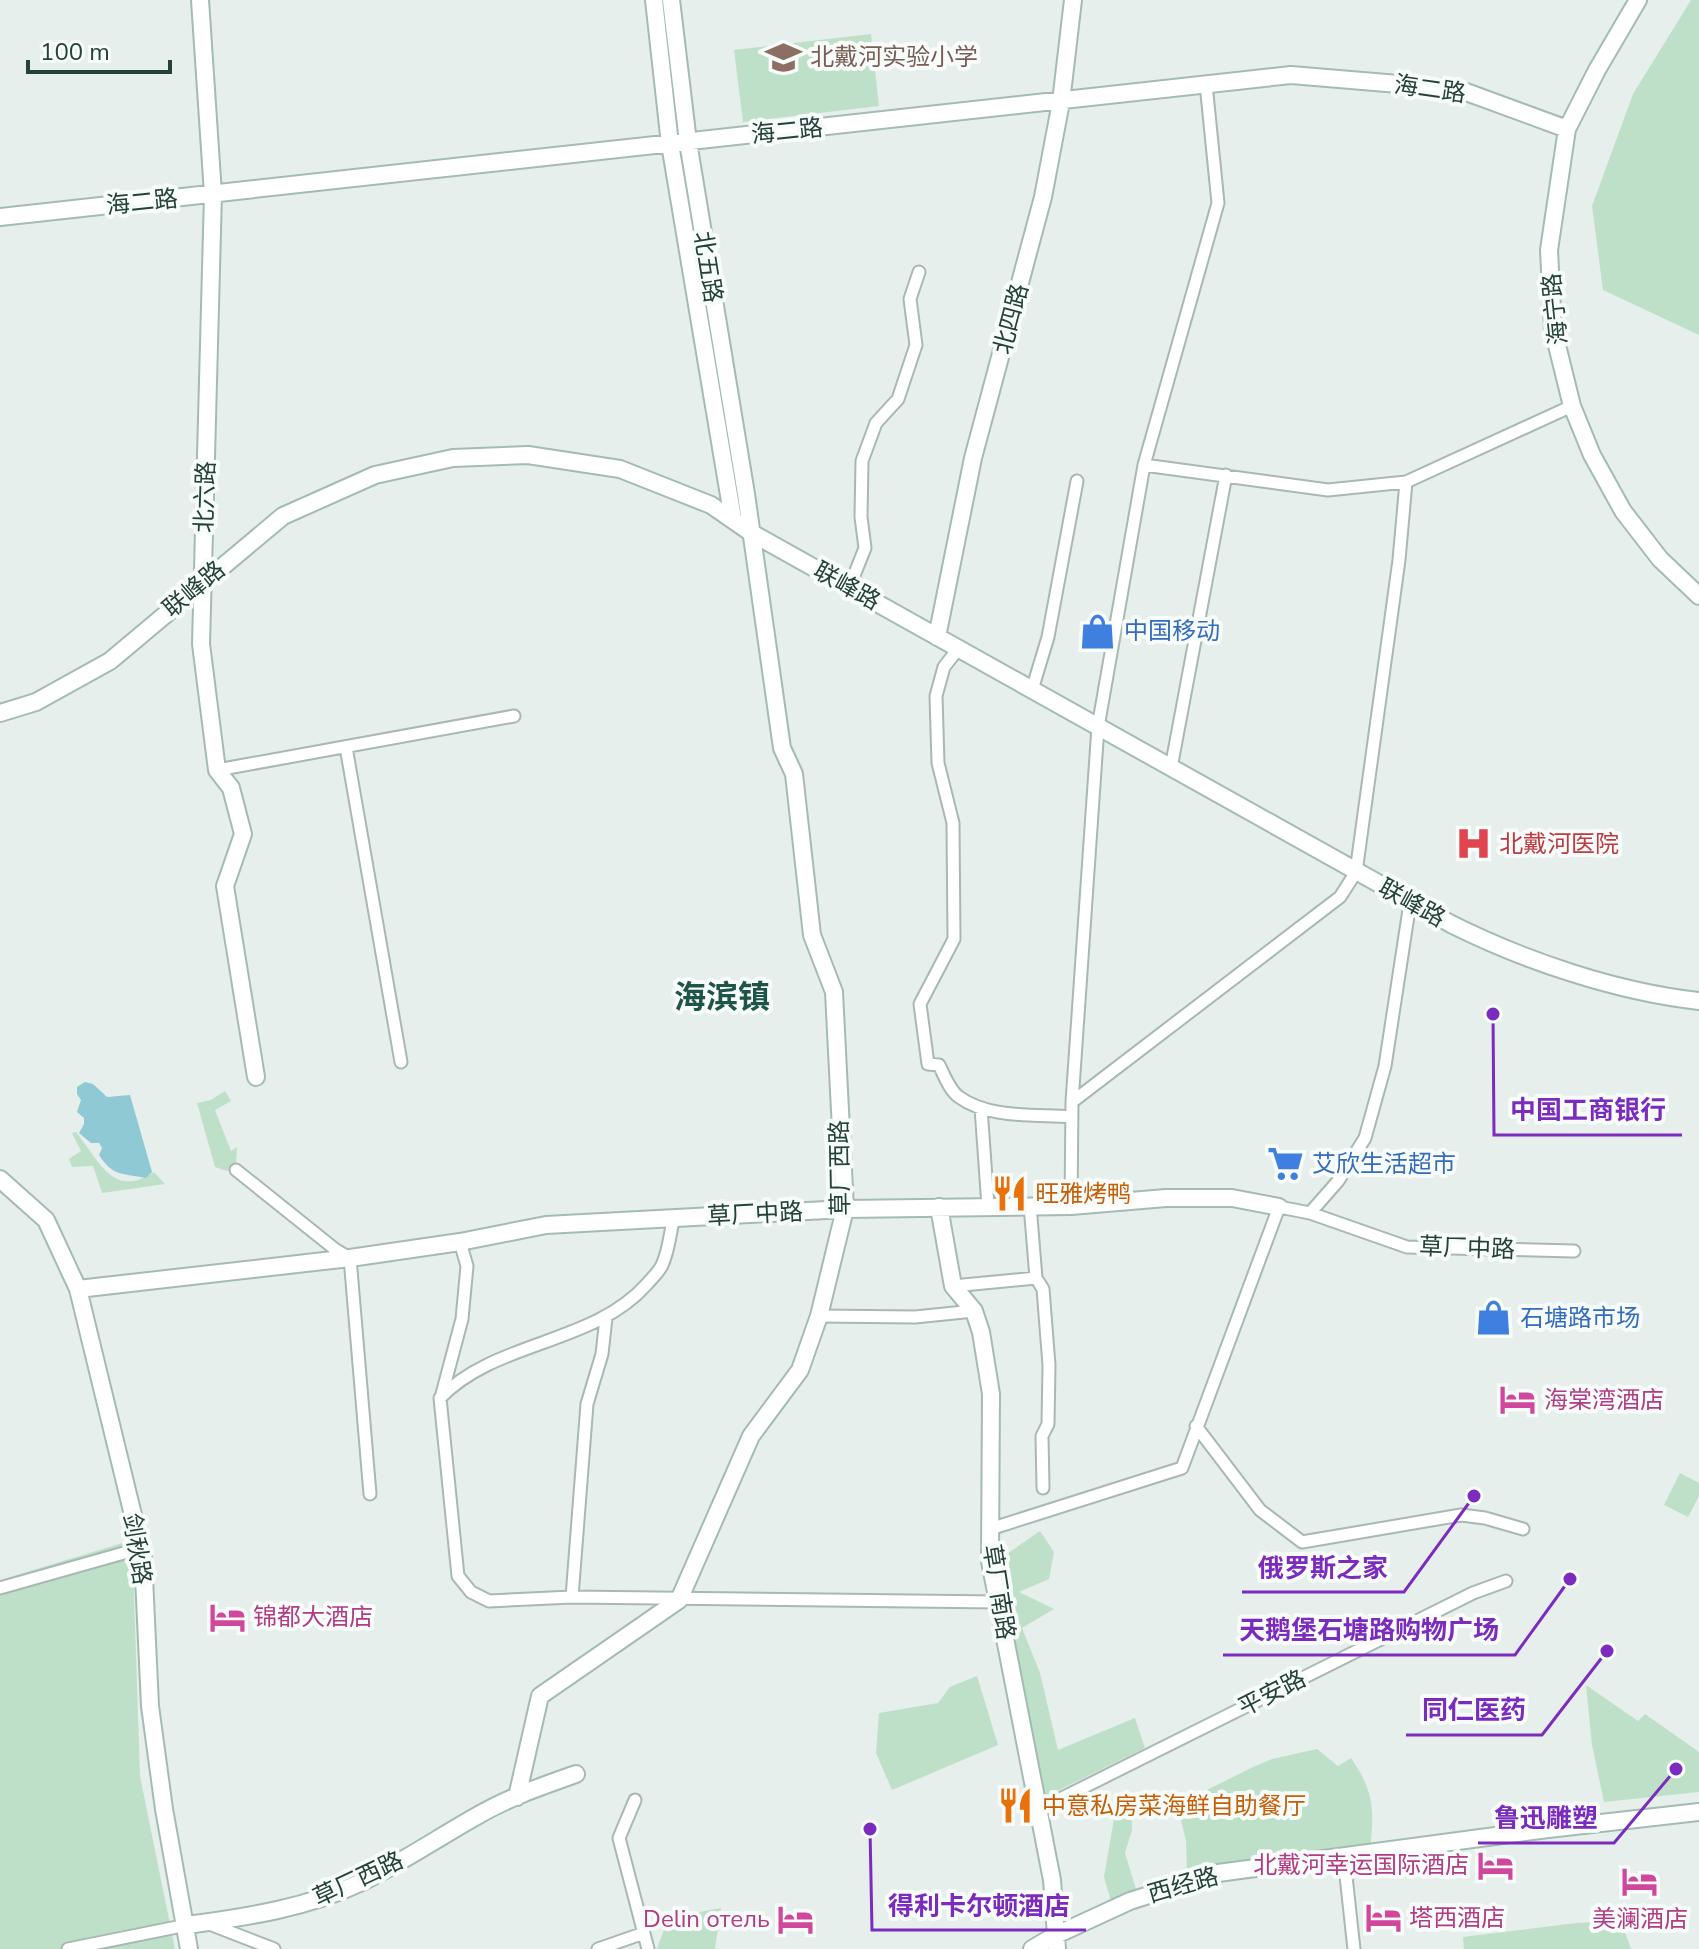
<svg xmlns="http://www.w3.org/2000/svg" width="1699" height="1949" font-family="'Nunito Sans','Noto Sans SC',sans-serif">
  <rect width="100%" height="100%" fill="#e6efeb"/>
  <path fill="#bfe0c8" d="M1691 0H1699V335L1603 290 1592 206 1633 94Z
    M871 34 879 106 743 122 734 50Z
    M225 1091 231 1101 215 1110 231 1151 237 1147 236 1164 227 1171 215 1167 197 1103 211 1100Z
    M76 1132C100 1162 113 1199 154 1172L165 1184 102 1193 93 1166 72 1167 69 1159 81 1151 72 1133Z
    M1680 1473 1699 1483V1496L1688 1517 1664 1505Z
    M1040 1531 1054 1552 1049 1579 1019 1592 1054 1609 1022 1628 1040 1673 1058 1750 1135 1718 1145 1748 1043 1798 999 1573 1001 1558Z
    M129 1541 133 1565 140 1776 175 1949H0V1580Z
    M977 1676 998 1745 892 1790 876 1753 879 1713 938 1703 950 1687Z
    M1586 1685 1638 1721 1645 1714 1699 1752V1792L1604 1802 1592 1745Z
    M1317 1749 1338 1766 1351 1758C1375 1793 1374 1810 1370 1851L1187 1875 1186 1840 1177 1805 1251 1768 1272 1759Z
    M1131 1803 1132 1830 1125 1853 1139 1899 1113 1908 1104 1877 1115 1813Z
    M721 1908 715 1949H657L668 1918Z
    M1621 1921 1631 1949H1464L1463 1937 1576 1923Z"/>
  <path fill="#8ec9d4" d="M85 1082 93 1084 107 1097 130 1095 152 1172 146 1178C123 1173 113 1177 99 1155L102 1148 99 1143H91L79 1133 84 1124V1118L77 1112 81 1100 77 1094V1087Z"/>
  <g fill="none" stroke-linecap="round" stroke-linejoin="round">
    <defs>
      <path id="street" d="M1144 465 1328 490 1406 482 1572 406
        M849 588 865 548 861 517 862 461 876 423 898 399 916 345 910 299 919 272
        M958 649 944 667 936 696 938 763 953 823 954 939 920 1004 928 1064 939 1065C944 1075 950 1091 959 1097 989 1119 1036 1114 1072 1117
        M1032 690 1048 637 1077 481
        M346 747 401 1062
        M1171 768 1226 475
        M217 770 514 716
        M1072 1102 1340 897 1356 872 1399 560 1406 482
        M981 1108 988 1206
        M236 1170 336 1250 350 1258 370 1494
        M1030 1205 1036 1278 1043 1289 1049 1365 1048 1424 1042 1436 1043 1488
        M1071 1206 1072 1102 1098 727 1144 465 1218 203 1206 84
        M1310 1213 1338 1181 1365 1138 1385 1066 1410 903
        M674 1217C670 1232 669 1251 662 1265 659 1272 652 1278 647 1284 593 1345 496 1340 440 1398L458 1576 471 1592 489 1601 572 1597 998 1602
        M953 1286 1036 1278
        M819 1316 915 1317 974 1311
        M442 1394 462 1319 467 1266 460 1242
        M1196 1426 1260 1510 1302 1542 1461 1515 1485 1518 1523 1529
        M990 1529 1182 1468 1279 1207 1310 1213 1407 1247 1574 1251
        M0 1588 131 1551 140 1546
        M572 1597 587 1404 602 1354 606 1318
        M635 1800 619 1838 648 1949
        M1040 1809 1473 1593 1506 1581
        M1344 1858 1354 1949
        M207 1923 274 1949
        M68 1949 187 1925
        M598 1949 644 1933"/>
      <path id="secondary" d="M200 0 213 194 201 644 217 770 231 788 243 834 225 886 256 1077
        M654 0 670 144 733 519
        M1638 0 1597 70 1567 129 1549 250 1553 329 1572 406 1592 455 1623 511 1660 559 1699 596
        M0 217 1291 75 1458 89 1567 129
        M937 637 973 458 1043 197 1061 102 1073 0
        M0 713 36 702 110 661 283 516 375 475 453 458 528 455 620 469 711 505 750 532 1451 924C1525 961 1617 992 1699 1001
        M0 1179 46 1220 78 1289 143 1556 150 1706 164 1809 189 1949
        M939 1207 953 1286 974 1311 981 1332 991 1394 990 1561 1052 1880 1057 1949
        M78 1289 350 1258 460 1242 546 1225 845 1209 1071 1206 1166 1198H1232L1279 1207
        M517 1797 540 1696 679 1600 751 1436 800 1370 819 1316 845 1209 834 992 812 935 794 774 782 748 746 494 688 142 671 0
        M187 1925C247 1917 308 1908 364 1881 402 1862 438 1838 475 1817 507 1798 542 1786 576 1774
        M1032 1949 1054 1936 1130 1901 1218 1873 1548 1829 1699 1812"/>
    </defs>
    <use href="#street" stroke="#a8b8b2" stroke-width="15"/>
    <use href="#secondary" stroke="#a4bbb3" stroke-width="20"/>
    <use href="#street" stroke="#fff" stroke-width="11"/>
    <use href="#secondary" stroke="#fff" stroke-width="16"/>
  </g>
  <defs>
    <symbol id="school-bare" viewBox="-9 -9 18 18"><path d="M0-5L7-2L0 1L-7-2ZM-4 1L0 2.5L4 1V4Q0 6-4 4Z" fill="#8d6e63" stroke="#f7fbf9" stroke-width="2.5" paint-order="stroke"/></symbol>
    <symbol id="shop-bare" viewBox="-9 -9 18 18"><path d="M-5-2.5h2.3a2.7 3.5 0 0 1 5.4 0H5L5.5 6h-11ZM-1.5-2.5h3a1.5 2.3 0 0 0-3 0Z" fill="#3f7fe0" stroke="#f7fbf9" stroke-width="2.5" paint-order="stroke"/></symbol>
    <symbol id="hospital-bare" viewBox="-9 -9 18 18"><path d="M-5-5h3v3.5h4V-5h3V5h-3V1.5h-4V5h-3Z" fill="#e0444e" stroke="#f7fbf9" stroke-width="2.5" paint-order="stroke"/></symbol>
    <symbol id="supermarket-bare" viewBox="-9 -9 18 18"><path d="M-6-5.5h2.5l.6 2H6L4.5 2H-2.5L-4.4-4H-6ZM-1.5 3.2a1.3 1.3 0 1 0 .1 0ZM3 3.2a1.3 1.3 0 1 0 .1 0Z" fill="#3f7fe0" stroke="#f7fbf9" stroke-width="2.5" paint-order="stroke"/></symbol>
    <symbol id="restaurant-bare" viewBox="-9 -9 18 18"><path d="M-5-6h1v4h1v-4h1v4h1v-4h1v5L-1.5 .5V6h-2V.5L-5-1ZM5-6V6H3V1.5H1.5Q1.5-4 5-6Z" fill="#e8710a" stroke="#f7fbf9" stroke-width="2.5" paint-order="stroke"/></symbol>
    <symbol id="hotel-bare" viewBox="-9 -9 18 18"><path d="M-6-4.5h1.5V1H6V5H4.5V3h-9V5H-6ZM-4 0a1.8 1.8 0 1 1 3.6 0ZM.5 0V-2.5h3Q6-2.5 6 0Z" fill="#d1479c" stroke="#f7fbf9" stroke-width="2.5" paint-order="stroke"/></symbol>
  </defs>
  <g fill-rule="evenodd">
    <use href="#school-bare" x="758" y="32" width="51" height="51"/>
    <use href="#shop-bare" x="1072" y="606" width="51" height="51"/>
    <use href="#hospital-bare" x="1448" y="818" width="51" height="51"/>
    <use href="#supermarket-bare" x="1260" y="1138" width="51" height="51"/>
    <use href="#restaurant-bare" x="984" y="1168" width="51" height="51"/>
    <use href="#shop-bare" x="1468" y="1292" width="51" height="51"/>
    <use href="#hotel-bare" x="1492" y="1374" width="51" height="51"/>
    <use href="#hotel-bare" x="202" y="1592" width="51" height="51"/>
    <use href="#restaurant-bare" x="990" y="1780" width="51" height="51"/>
    <use href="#hotel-bare" x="1470" y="1840" width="51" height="51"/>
    <use href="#hotel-bare" x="1614" y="1856" width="51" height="51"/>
    <use href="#hotel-bare" x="1358" y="1892" width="51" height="51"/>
    <use href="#hotel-bare" x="770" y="1894" width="51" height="51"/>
  </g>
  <g text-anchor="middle" stroke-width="8" stroke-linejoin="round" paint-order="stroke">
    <g font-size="24" fill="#785e54" stroke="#f7fbf9" text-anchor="start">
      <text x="810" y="65">北戴河实验小学</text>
    </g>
    <g font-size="24" fill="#24423a" stroke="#f7fbf9">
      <text transform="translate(1430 89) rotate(8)" y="8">海二路</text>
      <text transform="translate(787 131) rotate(-6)" y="8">海二路</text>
      <text transform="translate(142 202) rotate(-6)" y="8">海二路</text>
      <text transform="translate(708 267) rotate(81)" y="8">北五路</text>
      <text transform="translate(1555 309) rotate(-96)" y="8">海宁路</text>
      <text transform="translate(1011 319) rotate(-75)" y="8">北四路</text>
      <text transform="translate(205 497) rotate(-88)" y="8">北六路</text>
      <text transform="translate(847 586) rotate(29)" y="8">联峰路</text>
      <text transform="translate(194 589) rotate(-40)" y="8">联峰路</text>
      <text transform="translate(1412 903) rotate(29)" y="8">联峰路</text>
      <text transform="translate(840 1168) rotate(-91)" y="8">草厂西路</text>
      <text transform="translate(755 1214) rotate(-3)" y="8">草厂中路</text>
      <text transform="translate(1467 1248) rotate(2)" y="8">草厂中路</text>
      <text transform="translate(137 1549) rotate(81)" y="8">剑秋路</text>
      <text transform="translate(999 1592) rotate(81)" y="8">草厂南路</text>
      <text transform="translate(1272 1693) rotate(-27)" y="8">平安路</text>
      <text transform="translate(358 1879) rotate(-25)" y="8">草厂西路</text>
      <text transform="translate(1183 1885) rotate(-16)" y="8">西经路</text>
    </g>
    <g font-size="24" fill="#366cbe" stroke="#f7fbf9" text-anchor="start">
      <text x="1124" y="639">中国移动</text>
      <text x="1312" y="1172">艾欣生活超市</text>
      <text x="1520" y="1326">石塘路市场</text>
    </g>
    <g font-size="24" fill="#be3a42" stroke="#f7fbf9" text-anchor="start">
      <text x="1499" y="852">北戴河医院</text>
    </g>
    <g font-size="24" fill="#c56008" stroke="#f7fbf9" text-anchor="start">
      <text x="1035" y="1202">旺雅烤鸭</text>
      <text x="1042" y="1814">中意私房菜海鲜自助餐厅</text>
    </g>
    <g font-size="24" fill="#b23c85" stroke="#f7fbf9" text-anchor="start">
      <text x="1544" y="1408">海棠湾酒店</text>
      <text x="253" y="1625">锦都大酒店</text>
      <text x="1469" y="1873" text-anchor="end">北戴河幸运国际酒店</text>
      <text x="1409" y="1926">塔西酒店</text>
      <text x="770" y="1927" text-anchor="end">Delin отель</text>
      <text x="1640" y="1927" text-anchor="middle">美澜酒店</text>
    </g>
    <g font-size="32" font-weight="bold" fill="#1f5548" stroke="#f7fbf9">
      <text x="722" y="1008">海滨镇</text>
    </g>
  </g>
  <path fill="none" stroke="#7b2cbf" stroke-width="3" d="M1493 1014L1494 1135H1682M1474 1496L1404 1592H1242M1570 1579L1515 1655H1223M1607 1651L1542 1735H1406M1676 1769L1614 1843H1478M870 1829L872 1930H1086"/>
  <g fill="#7b2cbf" stroke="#f7fbf9" stroke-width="3">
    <circle cx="1493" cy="1014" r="8"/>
    <circle cx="1474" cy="1496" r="8"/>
    <circle cx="1570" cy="1579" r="8"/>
    <circle cx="1607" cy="1651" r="8"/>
    <circle cx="1676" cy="1769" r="8"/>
    <circle cx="870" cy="1829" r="8"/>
  </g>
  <g font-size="26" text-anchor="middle" font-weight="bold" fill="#7b2cbf" stroke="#f7fbf9" stroke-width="8" stroke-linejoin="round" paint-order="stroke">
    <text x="1588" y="1119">中国工商银行</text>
    <text x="1323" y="1577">俄罗斯之家</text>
    <text x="1369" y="1639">天鹅堡石塘路购物广场</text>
    <text x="1474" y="1719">同仁医药</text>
    <text x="1546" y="1827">鲁迅雕塑</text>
    <text x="979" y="1915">得利卡尔顿酒店</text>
  </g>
  <path d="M28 60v12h142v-12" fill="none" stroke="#24423a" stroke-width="4"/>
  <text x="40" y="60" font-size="24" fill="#24423a" stroke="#f7fbf9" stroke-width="6" paint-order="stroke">100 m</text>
</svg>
